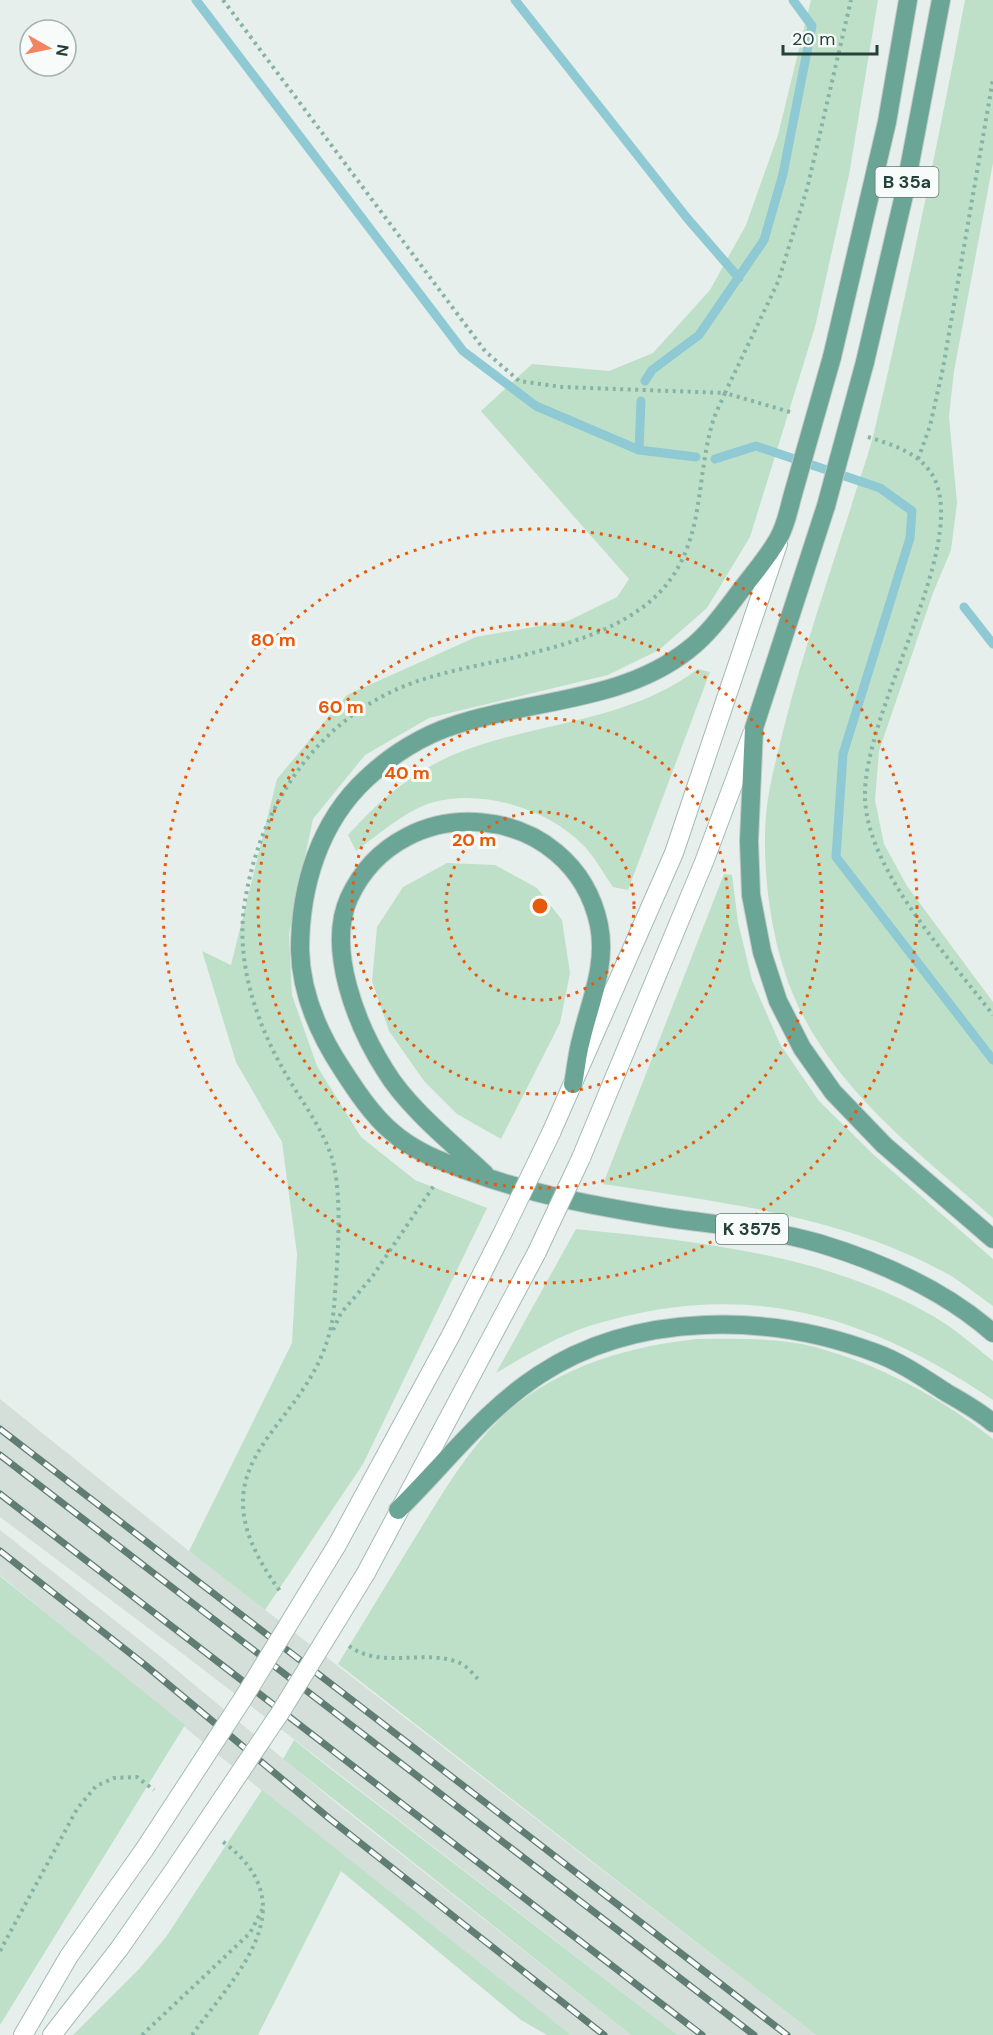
<svg xmlns="http://www.w3.org/2000/svg" width="993" height="2035" font-family="'DM Sans',sans-serif">
  <rect width="100%" height="100%" fill="#e6efeb"/>
  <path fill="#d4dfda" d="M0 1399 189 1551 816 2035H678L187 1657 0 1517Z
    M0 1530 155 1652 340 1806 631 2035H571L318 1837 0 1575Z"/>
  <path fill="#bfe0c8" d="M811 0H878L849 175 815 327 750 537 707 608 659 650 608 675 429 718 365 755 313 819 289 934 292 995 317 1066 361 1137 415 1180 487 1208 363 1464 265 1610 189 1551 292 1343 297 1254 282 1142 236 1062 202 951 231 965 277 779 347 695 476 637 568 621 617 597 629 579 481 411 532 364 609 371 653 353 710 290 746 225 778 135Z
    M965 0H993V163L954 371 949 416 957 503 951 550 933 593 879 751 875 800 884 844 907 886 993 1002V1218C912 1147 820 1079 785 973 769 924 762 865 766 814 769 783 778 753 785 723 804 650 828 579 851 507 859 479 870 452 876 424 909 283 938 142 965 0Z
    M698 669 710 672 628 890 613 887C603 873 595 857 583 845 548 809 483 789 434 802 409 808 378 835 356 851L348 835C384 795 422 764 474 747 551 721 631 719 698 669Z
    M447 863 495 865 537 888 562 920 570 973 560 1023 501 1139 457 1114 424 1081 389 1031 372 981 377 927 403 887Z
    M724 874 732 875 738 922 752 980 780 1044 819 1101 875 1156 993 1259V1306C977 1295 961 1281 944 1272 840 1215 717 1202 603 1184Z
    M576 1229C693 1241 817 1253 922 1310 948 1323 971 1343 993 1361V1400C863 1312 743 1278 589 1326 556 1337 525 1356 496 1373Z
    M697 1339C736 1339 777 1337 815 1347 878 1364 942 1398 993 1439V2035H816L338 1664C366 1619 393 1573 421 1528 445 1489 468 1450 501 1418 553 1368 628 1346 697 1339Z
    M0 1576 185 1725 0 2025Z
    M294 1740 332 1770 678 2035H631L283 1759Z
    M262 1790 571 2035H547L521 2020 341 1871 258 2035H73L139 1969 166 1937Z"/>
  <g fill="none" stroke-linecap="round" stroke-linejoin="round">
    <path stroke="#8ec9d4" stroke-width="9" d="M196 0 463 351 536 406 639 450 696 457
      M515 0 687 218 739 278
      M645 381 652 370 699 335 764 240 783 174 812 26 793 0
      M639 450 641 401
      M715 459 756 446 880 488 912 511 910 538 843 754 836 857 993 1060
      M964 607 993 644"/>
    <defs>
      <path id="secondary" d="M551 1133 674 853 778 544
        M581 1158 704 862 752 734
        M337 1545 451 1335 503 1232
        M366 1573 537 1252
        M23 2035 69 1956 144 1850
        M52 2035 119 1949 172 1873"/>
      <path id="primary" d="M832 357 887 122 908 0
        M865 362 904 195 941 0
        M793 494C789 508 786 526 778 539 768 557 753 574 741 590 725 611 709 634 688 650 622 702 532 699 455 725 423 735 391 755 367 778 319 822 300 887 300 950 301 992 319 1034 342 1069 355 1089 372 1115 391 1131 413 1151 440 1161 468 1171 533 1195 600 1207 669 1218 719 1225 769 1229 818 1243 881 1262 943 1289 993 1333
        M826 506 754 728 749 841 751 895 762 952 778 1001 802 1048 833 1092 884 1145 993 1239
        M485 1174C453 1144 407 1107 385 1070 357 1026 326 949 349 898 401 785 573 801 599 925 607 966 590 1001 581 1040 577 1054 576 1069 573 1084
        M398 1510C445 1464 484 1411 539 1375 636 1311 770 1313 876 1353 901 1362 925 1379 947 1393 963 1402 979 1411 993 1423"/>
    </defs>
    <use href="#secondary" stroke="#a4bbb3" stroke-width="20"/>
    <use href="#primary" stroke="#c2cac8" stroke-width="20"/>
    <path stroke="#86b3a5" stroke-width="4" stroke-dasharray="3 4.5" stroke-linecap="butt" d="M223 0 485 351 519 381 562 387 725 393C721 402 716 412 713 421 694 484 707 548 654 598 616 632 564 645 516 657 474 667 430 673 391 692 309 731 259 813 245 901 235 958 255 1020 283 1069 299 1098 320 1124 331 1155 344 1194 337 1265 334 1307 323 1432 176 1450 280 1591
      M790 412 725 393 778 282 807 189 851 0
      M868 437C894 445 923 454 935 480 967 552 862 712 865 799 868 872 950 958 993 1015
      M918 459 930 426 943 368 993 79
      M333 1330 341 1313 372 1277 435 1184
      M349 1646C381 1670 425 1648 460 1663 467 1666 473 1674 478 1679
      M0 1951 77 1809 96 1786 114 1778 137 1777 154 1790
      M142 2035 250 1933 263 1908
      M192 2035C237 1973 309 1905 222 1841"/>
    <use href="#secondary" stroke="#fff" stroke-width="18"/>
    <use href="#primary" stroke="#6aa596" stroke-width="18"/>
    <defs>
      <path id="rail" d="M0 1429 787 2035
        M0 1455 754 2035
        M0 1494 702 2035
        M0 1551 145 1665 330 1819 604 2035"/>
    </defs>
    <use href="#rail" stroke="#5f7d75" stroke-width="7"/>
    <use href="#rail" stroke="#f7fbf9" stroke-width="4.5" stroke-dasharray="14" stroke-linecap="butt"/>
    <defs>
      <path id="secondary-bridge" d="M503 1232 551 1133
        M537 1252 581 1158
        M144 1850 244 1697 337 1545
        M172 1873 280 1713 366 1573"/>
      <path id="primary-bridge" d="M793 494 832 357
        M826 506 865 362"/>
    </defs>
    <use href="#secondary-bridge" stroke="#a4bbb3" stroke-width="20" stroke-linecap="butt"/>
    <use href="#primary-bridge" stroke="#c2cac8" stroke-width="20" stroke-linecap="butt"/>
    <use href="#secondary-bridge" stroke="#fff" stroke-width="18"/>
    <use href="#primary-bridge" stroke="#6aa596" stroke-width="18"/>
  </g>
  <g fill="none" stroke="#e8590c" stroke-width="3" stroke-dasharray="3 6">
    <circle cx="540" cy="906" r="94"/>
    <circle cx="540" cy="906" r="188"/>
    <circle cx="540" cy="906" r="282"/>
    <circle cx="540" cy="906" r="377"/>
  </g>
  <g text-anchor="middle" stroke-width="6" stroke-linejoin="round" paint-order="stroke">
    <g fill="#f7fbf9" stroke="#637a73" stroke-width="1.5">
      <rect x="875.5" y="167" width="63" height="30" rx="4.5"/>
      <rect x="716" y="1214" width="72" height="30" rx="4.5"/>
    </g>
    <g font-size="18" font-weight="bold" fill="#24423a">
      <text x="907" y="188">B 35a</text>
      <text x="752" y="1235">K 3575</text>
    </g>
  </g>
  <circle cx="540" cy="906" r="9" fill="#e8590c" stroke="#f7fbf9" stroke-width="3"/>
  <g font-size="18" text-anchor="middle" font-weight="bold" fill="#e8590c" stroke="#f7fbf9" stroke-width="6" stroke-linejoin="round" paint-order="stroke">
    <text x="273" y="646">80 m</text>
    <text x="341" y="713">60 m</text>
    <text x="407" y="779">40 m</text>
    <text x="474" y="846">20 m</text>
  </g>
  <g transform="translate(48 48) rotate(99)"><circle r="28" fill="#f7fbf9" stroke="#a3b1ad" stroke-width="1.5"/>
  <path d="M0-4.5L10 22L0 15L-10 22Z" fill="#f4845f"/>
  <text y="-9" font-size="16" font-weight="bold" text-anchor="middle" fill="#24423a">N</text>
  </g>
  <path d="M783 45v9h94v-9" fill="none" stroke="#24423a" stroke-width="3"/>
  <text x="792" y="45" font-size="18" fill="#24423a" stroke="#f7fbf9" stroke-width="4.5" paint-order="stroke">20 m</text>
</svg>
